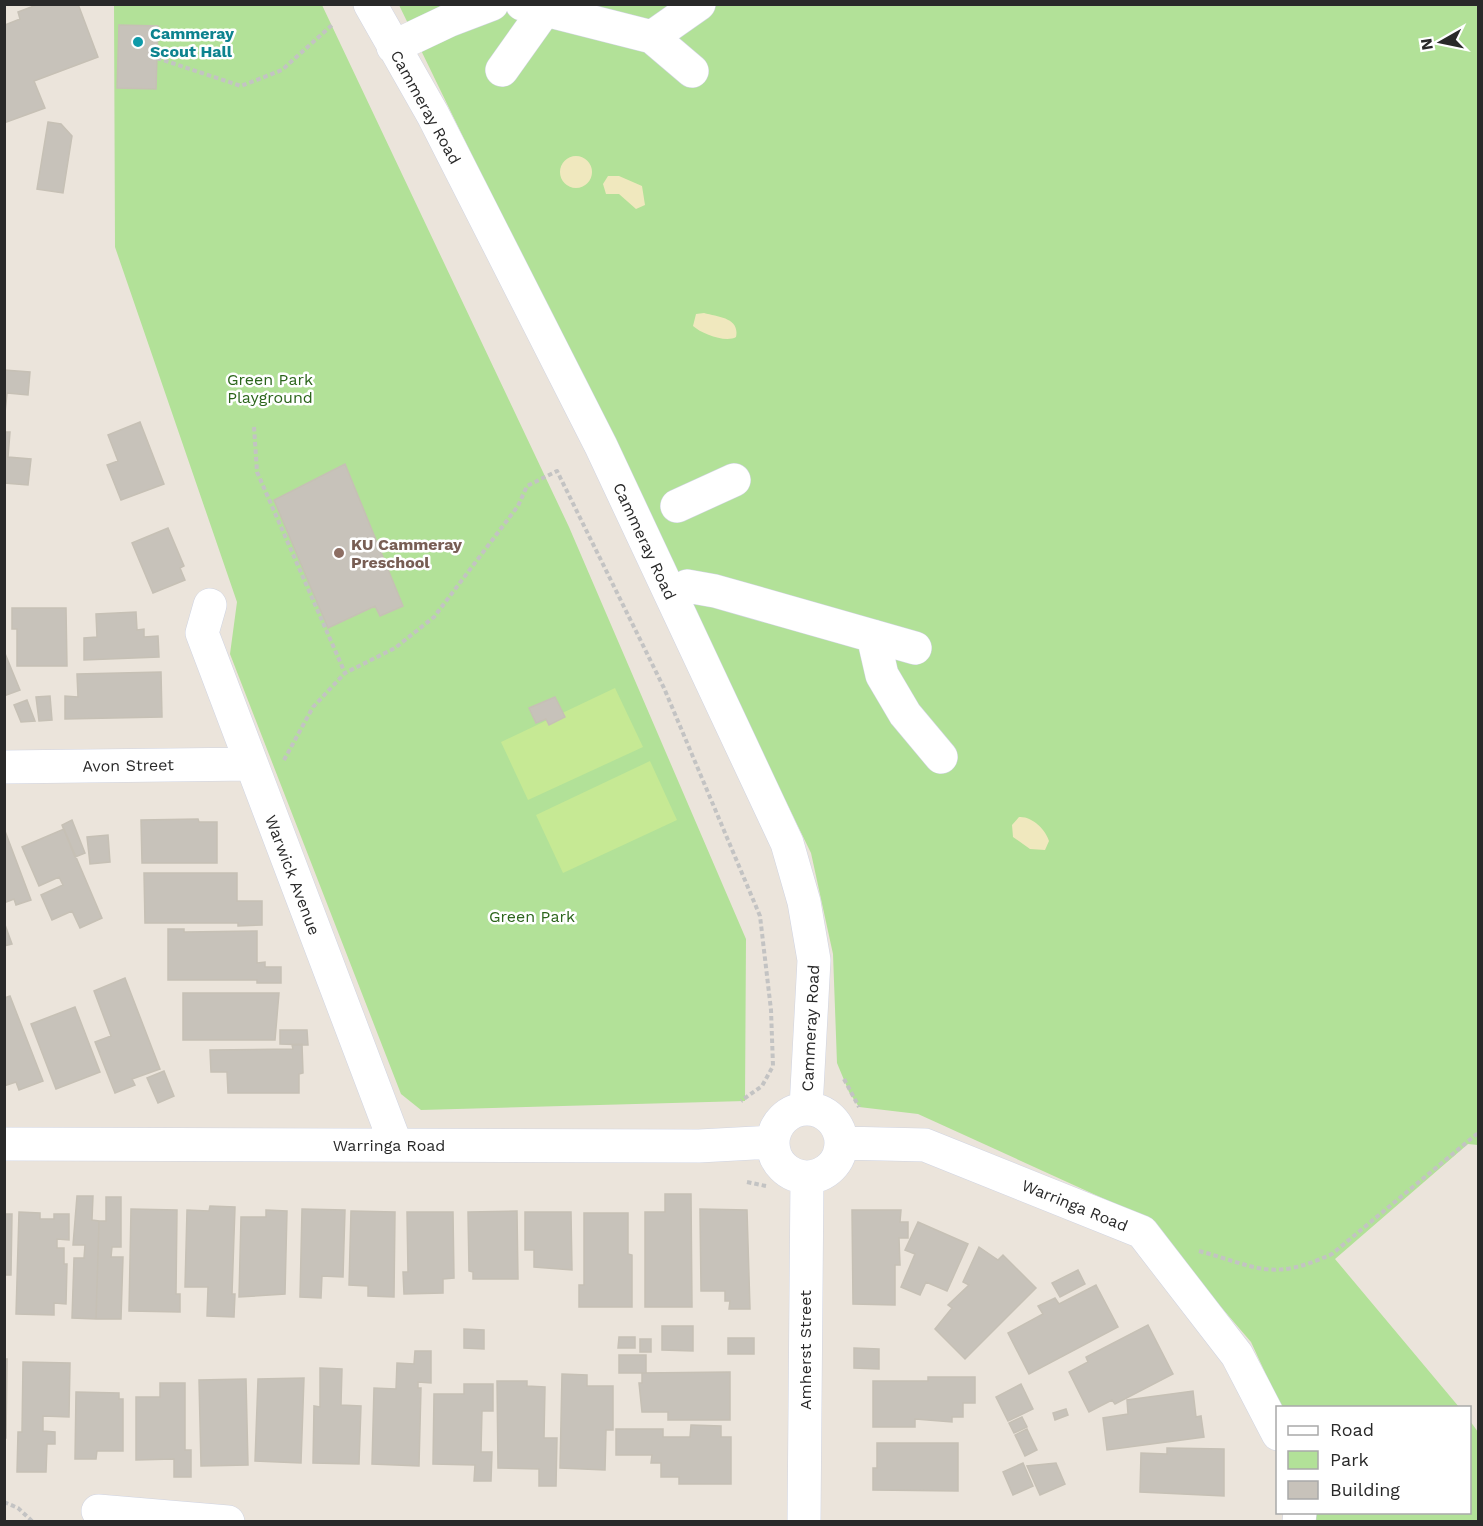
<svg xmlns="http://www.w3.org/2000/svg" width="1483" height="1526" font-family="'Work Sans',sans-serif">
  <rect width="100%" height="100%" fill="#ebe4db"/>
  <path fill="#b2e198" d="M114 5H322L569 527 746 939 745 1101 421 1110 401 1094 230 654 237 602 115 247Z
    M399 5H1478V1145L1468 1144 1335 1259 1459 1407H1281L1251 1342 1144 1217 918 1114 859 1107 849 1092 837 1063 833 954 811 853Z
    M1470 1421 1478 1432V1521H1313V1513L1470 1512Z"/>
  <path fill="#f0e8be" d="M560 172a16 16 0 1 1 32 0a16 16 0 1 1-32 0Z
    M608 176H619L642 186 645 205 636 209 619 194H606L603 184Z
    M704 313C719 317 740 318 736 337 726 343 702 334 693 326L696 314Z
    M1019 817C1032 816 1046 830 1049 841L1045 850 1030 849 1013 837 1012 825Z"/>
  <path fill="#c6e994" d="M615 688 643 747 528 800 501 742Z
    M650 761 677 820 563 873 536 815Z"/>
  <path fill="#c7c2ba" stroke="#c6c0b5" stroke-width="1.5" d="M39 4H78L98 57 34 81 45 108 4 123V23L5 25 20 19 18 12Z
    M119 25 158 26 156 89 117 88Z
    M48 122 61 124 72 136 63 193 37 189Z
    M4 370 30 372 28 395 7 393 5 413Z
    M140 422 164 484 121 500 107 465 118 461 108 435Z
    M4 432H10L8 457 31 459 28 485 4 483Z
    M345 464 403 606 380 616 375 606 328 628 274 500Z
    M168 528 184 566 180 568 185 580 153 593 132 543Z
    M12 608H66L67 666H17V629H12Z
    M136 612 137 630 144 629V637L158 636 159 657 84 660V638L97 637 96 614Z
    M4 651 20 690 4 696Z
    M161 672 162 717 65 719V696L78 697 77 674Z
    M50 696 52 720 39 721 36 697Z
    M555 697 565 717 549 725 546 719 536 723 529 708Z
    M27 700 35 721 21 722 14 705Z
    M198 819 199 822H217V863H142L141 820Z
    M72 820 85 853 75 857 62 825Z
    M64 829 102 918 80 928 72 911 52 920 41 895 63 885 59 877 39 886 22 847Z
    M5 831 31 900 16 905 14 899 4 903Z
    M108 835 110 862 90 864 87 837Z
    M144 873H237V901H262V925L238 926V923H145Z
    M4 922 12 944 4 946Z
    M168 929H184V932L257 931V963L265 962V967H281V983H257V980H168Z
    M125 978 160 1069 132 1079 135 1085 115 1093 95 1042 111 1036 94 991Z
    M183 993H279L275 1040H183Z
    M10 996 43 1081 19 1090 16 1082 4 1086V998Z
    M75 1007 100 1072 56 1089 31 1024Z
    M280 1030H307L308 1045 280 1044Z
    M302 1044 303 1073 299 1074V1093H228L227 1072H211L210 1050 293 1049 292 1045Z
    M164 1071 174 1096 158 1103 147 1078Z
    M665 1194H691L692 1307H645V1212H665Z
    M77 1196H93L92 1220 99 1221 96 1319 72 1318 74 1258H84L85 1245H73Z
    M106 1197H121V1247H112L111 1257H123L121 1319H96L99 1221H106Z
    M210 1206 235 1207 232 1294H235L234 1317 207 1316 208 1287H185L187 1210 209 1211Z
    M131 1209 177 1210 176 1294H180V1312L129 1311Z
    M302 1209 345 1210 343 1277 322 1276 321 1298 300 1297Z
    M700 1209 747 1210 750 1309H729L730 1301H725V1291H701Z
    M266 1210 287 1211 285 1294 239 1297 241 1217H266Z
    M852 1210H901L900 1222H908V1238H899L900 1265H895V1305L853 1304Z
    M351 1211 395 1212 394 1297 368 1296V1286L349 1285Z
    M517 1211 518 1279H473V1272L469 1271 468 1212Z
    M19 1212 40 1213V1219H54V1214H69V1240L57 1239V1248H64V1264H67L66 1304 54 1303V1315L16 1314Z
    M407 1212H453L454 1278 443 1279V1293L404 1294 403 1272H408Z
    M525 1212H571L572 1270 534 1267V1250H525Z
    M584 1213H628V1254L632 1255V1307H579V1285H584Z
    M4 1214H12L11 1275H4Z
    M918 1222 968 1244 947 1291 926 1282 920 1295 901 1287 915 1254 905 1250Z
    M979 1247 998 1260 1003 1255 1036 1288 965 1359 935 1329 952 1308 948 1305 969 1285 963 1282Z
    M1078 1270 1085 1284 1060 1297 1052 1283Z
    M1096 1285 1118 1327 1029 1374 1008 1333 1043 1314 1038 1306 1055 1298 1059 1304Z
    M1148 1325 1173 1374 1115 1404 1112 1400 1089 1412 1069 1372 1088 1362 1086 1357Z
    M662 1326H693V1351L662 1350Z
    M464 1329 484 1330V1349L464 1348Z
    M619 1337H635V1348H618Z
    M728 1338H754V1354H728Z
    M640 1339H651V1352H640Z
    M854 1348 879 1349V1369L854 1368Z
    M415 1351H431V1383L418 1382V1388H421L419 1466 372 1464 374 1388 396 1389 397 1363 414 1364Z
    M619 1355H646V1373H619Z
    M4 1359H7L6 1438H4Z
    M23 1362 70 1363 69 1417 43 1416V1431L55 1432V1444H47L46 1472H17L18 1432H22Z
    M320 1368 342 1369 341 1405 361 1406 359 1464 313 1463 314 1406 320 1407Z
    M730 1372V1420H668V1412H642L639 1383H642V1373Z
    M562 1374 587 1375V1386H613V1430H606L605 1470 560 1468Z
    M928 1377H975V1403H963V1417H952V1422L915 1419V1427H873V1381H928Z
    M304 1378 301 1463 255 1461 258 1379Z
    M246 1379 248 1465 201 1466 199 1380Z
    M497 1381H527V1386L545 1387 544 1438H557L556 1486H539V1469L498 1468Z
    M160 1383H185V1450H191V1477H174V1459L136 1460V1397H160Z
    M464 1384H493V1411H482L481 1452H492L491 1481H474L475 1465 433 1464 434 1394H464Z
    M1021 1384 1033 1409 1008 1421 996 1397Z
    M1193 1391 1196 1417 1201 1416 1204 1437 1107 1450 1103 1418 1128 1414 1127 1400Z
    M76 1392 119 1393V1399H123V1451H97L96 1459H75Z
    M1066 1409 1068 1415 1055 1420 1053 1413Z
    M1022 1417 1027 1427 1014 1433 1009 1423Z
    M691 1425 721 1426V1437H731V1484H679V1477H661V1463H651L652 1455H616V1429H663V1437H690Z
    M1027 1429 1037 1450 1025 1456 1015 1435Z
    M877 1443H958V1491L873 1490V1468H877Z
    M1167 1448 1224 1449V1496L1140 1492 1141 1453 1167 1454Z
    M1023 1463 1033 1486 1013 1495 1003 1472Z
    M1056 1463 1065 1484 1040 1495 1027 1466Z"/>
  <g fill="none" stroke-linecap="round" stroke-linejoin="round">
    <defs>
      <path id="minor" d="M370 4 433 115 601 446 787 843 804 902 814 960 806 1108
        M522 4 652 37 699 4
        M652 37 692 71
        M393 47 450 20 492 4
        M502 70 544 11
        M677 506 734 480
        M687 586 715 591 915 648
        M210 605 202 633 396 1145
        M873 636 882 675 905 714 941 757
        M4 767 251 764
        M773 1143a34 34 0 1 1 68 0a34 34 0 1 1-68 0Z
        M842 1143 925 1145 1142 1232 1237 1355 1278 1434
        M4 1144 699 1146 773 1142
        M98 1511 228 1522
        M804 1522 807 1178
        M1299 1522 1300 1512"/>
    </defs>
    <use href="#minor" stroke="#d0d4e2" stroke-width="34"/>
    <path stroke="#c3c3c3" stroke-width="4" stroke-dasharray="4.5 3" stroke-linecap="butt" d="M157 58 241 86 282 70 332 25
      M254 427 257 472 345 673
      M284 760 313 707 345 673 395 648 434 617 518 506 527 486 557 471 664 688 760 916 771 1010 773 1066 762 1086 741 1101
      M844 1079 859 1107
      M747 1182 766 1186
      M1199 1251C1258 1267 1271 1282 1332 1254L1478 1133
      M4 1502 18 1508 33 1522"/>
    <use href="#minor" stroke="#fff" stroke-width="33"/>
  </g>
  <circle fill="#0f9aa8" stroke="#fff" stroke-width="2" cx="138" cy="42" r="6"/>
  <circle fill="#8d6e63" stroke="#fff" stroke-width="2" cx="339" cy="553" r="6"/>
  <g text-anchor="middle" stroke-width="5" stroke-linejoin="round" paint-order="stroke">
    <g font-size="16" font-weight="bold" fill="#0d838f" stroke="#fff" text-anchor="start">
      <text x="150" y="39">Cammeray<tspan x="150" dy="18">Scout Hall</tspan></text>
    </g>
    <g font-size="16" fill="#292929" stroke="#fff">
      <text transform="translate(426 107) rotate(61)" y="6">Cammeray Road</text>
      <text transform="translate(645 541) rotate(65)" y="6">Cammeray Road</text>
      <text transform="translate(128 765) rotate(-1)" y="6">Avon Street</text>
      <text transform="translate(293 875) rotate(69)" y="6">Warwick Avenue</text>
      <text transform="translate(810 1028) rotate(-87)" y="6">Cammeray Road</text>
      <text x="389" y="1151">Warringa Road</text>
      <text transform="translate(1075 1205) rotate(22)" y="6">Warringa Road</text>
      <text transform="translate(805 1350) rotate(-90)" y="6">Amherst Street</text>
    </g>
    <g font-size="16" fill="#2b651b" stroke="#fff">
      <text x="270" y="385">Green Park<tspan x="270" dy="18">Playground</tspan></text>
      <text x="532" y="922">Green Park</text>
    </g>
    <g font-size="16" font-weight="bold" fill="#785e54" stroke="#fff" text-anchor="start">
      <text x="351" y="550">KU Cammeray<tspan x="351" dy="18">Preschool</tspan></text>
    </g>
  </g>
  <rect width="1483" height="1526" fill="none" stroke="#292929" stroke-width="12"/>
  <rect x="1276" y="1406" width="195" height="108" fill="#ffffff" stroke="#a9a9a9" stroke-width="1.5"/>
  <rect x="1288" y="1426" width="30" height="9" fill="#ffffff" stroke="#a9a9a9" stroke-width="1.5"/>
  <text x="1330" y="1436" font-size="18" fill="#292929">Road</text>
  <rect x="1288" y="1451" width="30" height="18" fill="#b2e198" stroke="#a9a9a9" stroke-width="1.5"/>
  <text x="1330" y="1466" font-size="18" fill="#292929">Park</text>
  <rect x="1288" y="1481" width="30" height="18" fill="#c7c2ba" stroke="#a9a9a9" stroke-width="1.5"/>
  <text x="1330" y="1496" font-size="18" fill="#292929">Building</text>
  <g transform="translate(1441 42) rotate(261)" stroke="#ffffff" stroke-width="4.5" paint-order="stroke">
  <path d="M0-4.5L10 22L0 15L-10 22Z" fill="#292929"/>
  <text y="-9" font-size="16" font-weight="bold" text-anchor="middle" fill="#292929">N</text>
  </g>
</svg>
